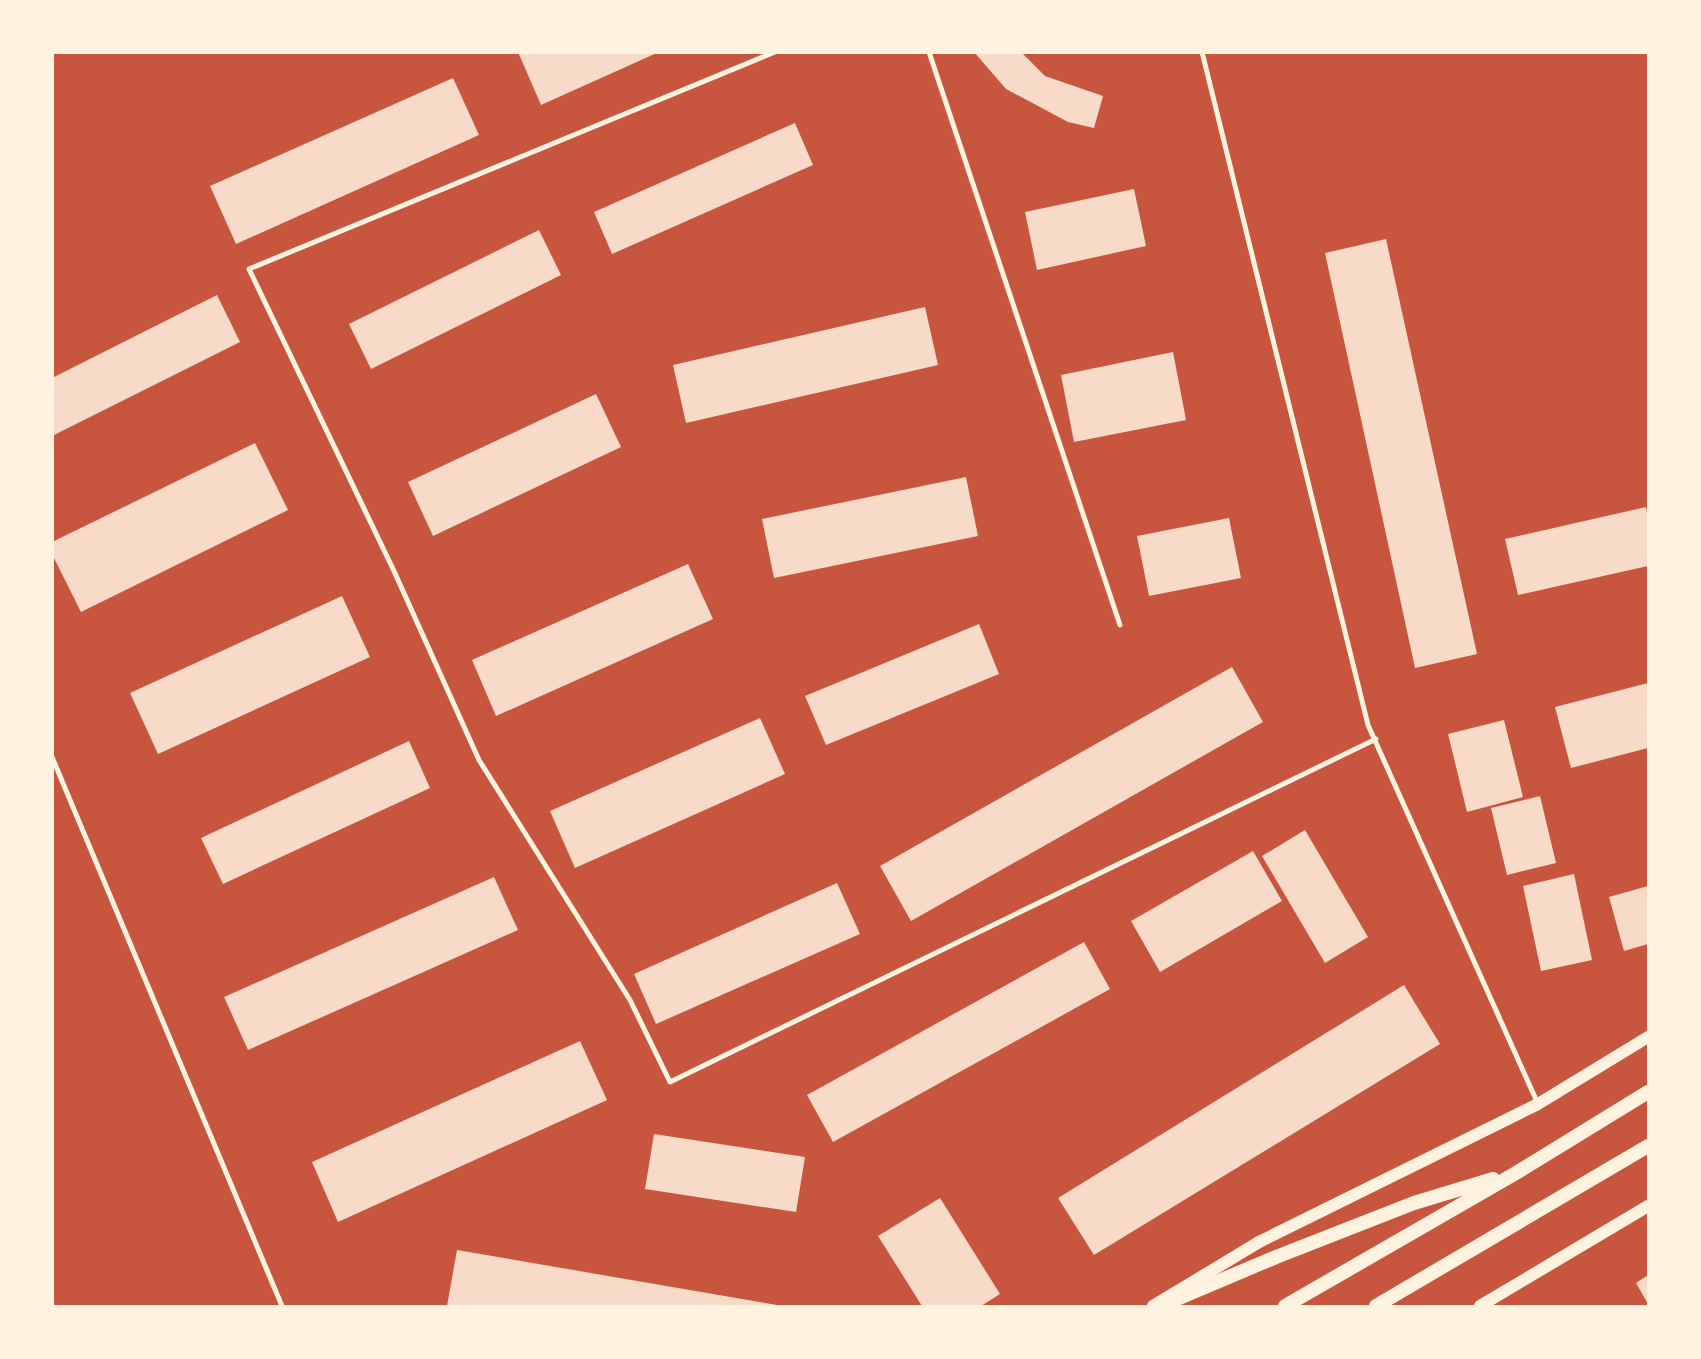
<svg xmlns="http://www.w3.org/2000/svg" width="1701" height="1359" font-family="'Noto Sans',sans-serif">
  <rect width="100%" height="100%" fill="#c8553d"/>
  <path fill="#f7dbc8" d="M518 52H659L541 105Z
    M974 52H1021L1045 76 1103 96 1094 128 1068 122 1006 89Z
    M453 78 479 135 236 244 210 186Z
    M795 123 813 165 612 254 594 212Z
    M1134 189 1146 246 1037 270 1025 212Z
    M539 230 561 275 371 369 349 324Z
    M1386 239 1477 654 1415 668 1325 253Z
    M217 295 240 342 52 436V378Z
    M925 307 938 365 686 423 673 365Z
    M1173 352 1186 420 1074 442 1061 375Z
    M596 394 621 447 433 536 408 482Z
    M255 443 288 510 81 612 52 554V542Z
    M966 477 978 536 774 578 762 519Z
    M1646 507 1648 520V566L1518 595 1505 539Z
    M1229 518 1241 578 1149 596 1137 536Z
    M688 564 713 619 496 716 472 660Z
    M342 596 370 657 158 754 130 693Z
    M979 624 999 674 826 745 805 696Z
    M1232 667 1263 722 911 921 880 866Z
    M1648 683V748L1571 768 1555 707Z
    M760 718 785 774 575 868 550 811Z
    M1504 720 1523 797 1467 812 1448 734Z
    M409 741 430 788 223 884 201 838Z
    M1540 796 1556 863 1507 875 1491 808Z
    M1305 830 1368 937 1325 963 1262 856Z
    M1253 851 1282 901 1160 972 1131 921Z
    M1574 874 1592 960 1541 971 1523 886Z
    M494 877 518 930 248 1050 224 997Z
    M837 883 860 934 656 1024 634 974Z
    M1648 886V944L1624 951 1609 897Z
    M1084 942 1110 989 833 1142 807 1095Z
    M1404 985 1440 1044 1094 1255 1058 1198Z
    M580 1041 607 1100 338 1222 312 1162Z
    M654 1134 805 1157 796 1212 645 1189Z
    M940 1198 1000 1294 981 1306H922L878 1236Z
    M457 1250 777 1305V1306H447Z
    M1648 1275V1304L1636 1283Z"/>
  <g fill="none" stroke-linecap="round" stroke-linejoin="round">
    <path stroke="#fff3e0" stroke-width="5" d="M775 52 249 269 394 571 479 760 630 1000 670 1082 1376 739
      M929 52 1120 625
      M1202 52 1368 725 1538 1104
      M52 757 282 1306"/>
    <path stroke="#fff3e0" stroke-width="12" d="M1153 1306 1259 1242 1538 1104 1648 1037
      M1480 1306 1648 1206"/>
    <path stroke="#fff3e0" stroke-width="14" d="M1160 1306 1276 1257 1414 1203 1493 1179
      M1285 1306 1516 1173 1648 1092
      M1376 1306 1648 1146"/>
  </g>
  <rect width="1701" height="1359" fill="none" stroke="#fff3e0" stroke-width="108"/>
</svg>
